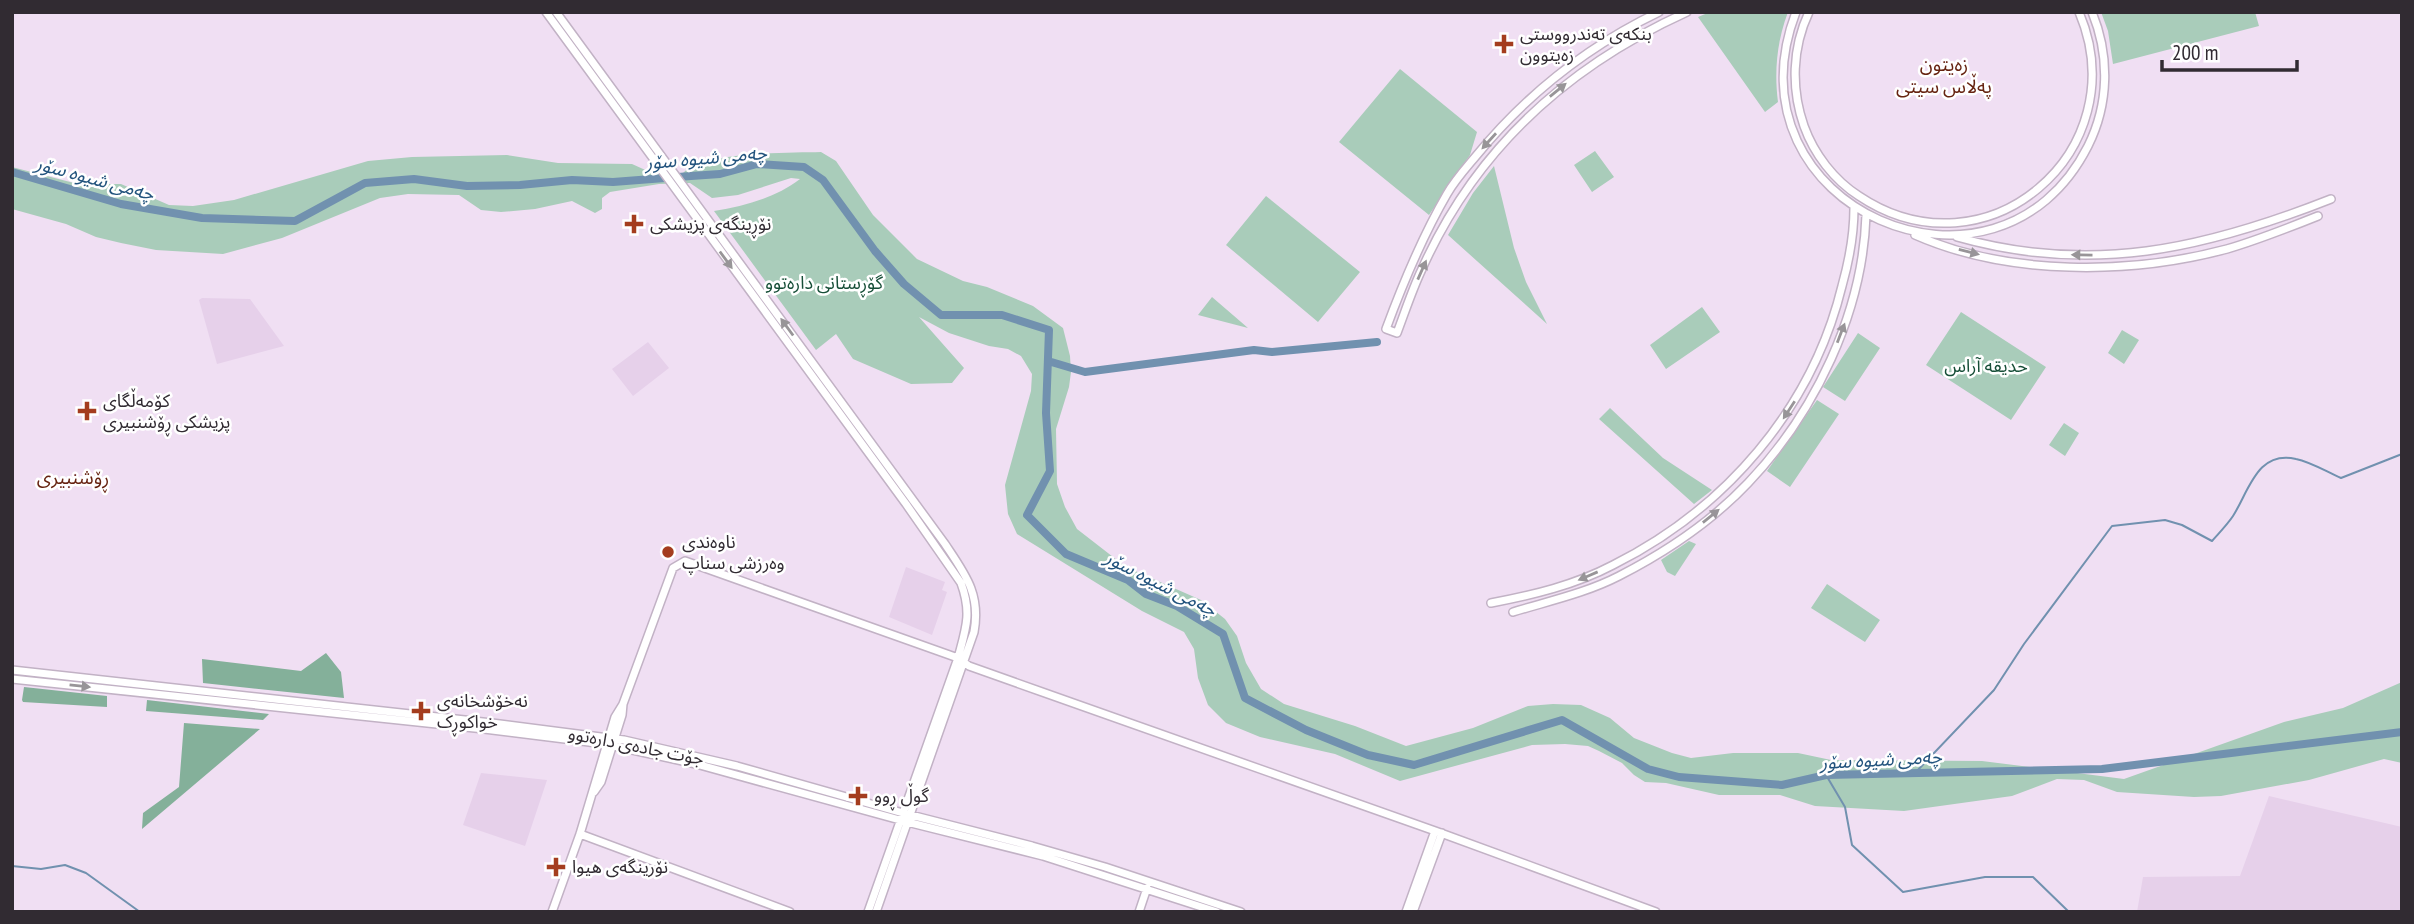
<svg xmlns="http://www.w3.org/2000/svg" width="2414" height="924" font-family="'PT Sans Narrow','Noto Sans Arabic',sans-serif">
  <rect width="100%" height="100%" fill="#f0dff3"/>
  <path fill="#e6d0ea" d="M202 298 250 299 284 346 217 364 199 300Z
    M648 342 669 368 633 396 612 369Z
    M906 567 945 582 942 590 947 592 932 635 889 617Z
    M481 773 547 780 525 846 463 825Z
    M2269 796 2402 827V912H2137L2143 877 2240 876Z"/>
  <path fill="#a9ccba" d="M1710 12H1788C1777 41 1774 71 1778 102L1765 112 1698 17Z
    M2101 12H2255L2259 26 2113 64 2108 31Z
    M1400 69 1477 132 1470 155 1429 215 1339 142Z
    M1595 151 1614 177 1592 192 1574 165Z
    M821 152 836 161 873 215 917 259 963 281 987 287 1033 306 1063 328 1070 356 1071 372 1069 387 1056 429 1057 484 1065 507 1077 529 1126 567 1201 600 1225 619 1237 636 1246 663 1261 689 1284 704 1355 726 1406 746 1473 728 1528 706 1553 704 1581 705 1610 718 1634 738 1672 753 1691 758 1733 753H1798L1831 760 1982 761 2124 779 2284 722 2343 708 2402 682V763L2384 759 2309 780 2221 796 2194 797 2117 792 2084 780 2057 779 2012 796 1904 811 1815 806 1780 795H1719L1666 783 1645 782 1634 775 1622 763 1599 751 1588 746 1565 744 1532 745 1400 781 1335 754 1260 737 1226 723 1208 705 1198 678 1194 649 1184 632 1142 611 1017 534 1008 514 1005 485 1031 391 1032 374 1021 356 1008 349 989 346 949 333 919 317 964 368 952 383 911 384 853 359 836 334 816 350 714 211C745 206 775 198 800 179L791 178 738 195 712 198 690 183 659 184 610 192 602 198V209L595 213 572 201 535 209 501 212 481 210 459 195 408 194 380 198 282 238 223 254 156 250 121 243 96 237 66 224 12 209V167L78 184H121L169 205 193 206 234 200 368 161 412 157 507 155 558 163 632 164 652 173H683C707 151 787 153 821 152Z
    M1494 166 1514 248 1526 282 1547 324 1448 235 1473 193Z
    M1266 196 1360 272 1318 322 1226 245Z
    M1212 297 1248 328 1198 315Z
    M1702 307 1720 332 1666 369 1650 345Z
    M1961 312 2046 367 2011 420 1926 365Z
    M2122 330 2139 340 2124 364 2108 353Z
    M1858 333 1880 348 1845 401 1823 387Z
    M1817 400 1839 414 1790 487 1767 471Z
    M1610 408 1663 458 1712 490 1694 504 1599 419Z
    M2064 423 2079 433 2065 456 2049 445Z
    M1689 541 1696 544 1675 576 1667 572 1661 560Z
    M1827 584 1880 620 1865 642 1811 608Z"/>
  <path fill="#84b09a" d="M326 653 341 672 344 698 203 683 202 659 301 671Z
    M24 687 107 696V707L23 702 22 700Z
    M147 700 269 714 263 720 146 711Z
    M184 723 260 729 142 829 143 813 179 787Z"/>
  <g fill="none" stroke-linecap="round" stroke-linejoin="round">
    <path stroke="#7191af" stroke-width="2" d="M1915 773 1994 690 2024 644 2112 526 2165 520 2182 525 2212 541C2219 533 2227 525 2233 516 2249 491 2257 450 2296 459 2311 462 2327 472 2341 478L2402 454
      M1826 775 1845 807 1852 845 1903 892 1985 877H2033L2069 912
      M12 866 41 869 65 865 86 873 140 912"/>
    <path stroke="#7191af" stroke-width="8" d="M12 172 121 204 202 218 295 221 365 183 414 179 467 186 520 185 572 180 613 182 691 176 720 174 757 164 804 167 823 180 875 251 904 284 941 315H1002L1049 330 1046 413 1050 471 1027 515 1066 554 1128 580 1146 594 1177 606 1223 634 1245 698 1306 730 1368 755 1414 765 1562 720 1648 769 1679 777 1782 785 1826 775 2102 769 2402 732
      M1048 361 1085 372 1254 350 1272 352 1377 342"/>
    <defs>
      <path id="secondary" d="M546 12 906 504 961 583C972 613 966 628 958 658L868 912
        M556 12 945 544C965 574 981 594 974 632L876 912
        M1659 12C1588 46 1526 95 1476 156 1466 168 1455 180 1447 194 1422 237 1403 283 1386 329L1397 333C1405 312 1412 290 1422 269 1476 148 1568 66 1687 12
        M1796 12C1721 208 1997 326 2088 146 2109 104 2110 56 2092 12
        M1809 12C1792 48 1791 89 1804 126 1814 154 1834 180 1859 196 1986 281 2138 151 2079 12
        M1915 235C2008 276 2130 275 2227 249 2258 240 2288 228 2318 216
        M1957 237C2091 275 2204 249 2331 199
        M1491 603C1533 595 1575 585 1613 565 1725 509 1812 409 1842 286 1849 261 1854 234 1854 208
        M1513 612C1549 601 1586 593 1619 576 1666 552 1712 521 1748 483 1815 413 1863 312 1866 215
        M12 670 492 723 624 740 737 766 903 813 1032 846 1105 867 1241 912
        M12 679 484 729 605 744 696 764 907 822 1043 856 1217 912
        M594 792 601 782 622 715 623 704
        M580 834 790 912
        M552 912 580 834 615 717 623 704 673 568 685 561 958 658 969 666 1045 693 1438 832 1656 912
        M1139 912 1147 888
        M1406 912 1435 831
        M1413 912 1442 833"/>
    </defs>
    <use href="#secondary" stroke="#c2b2c5" stroke-width="10"/>
    <use href="#secondary" stroke="#fff" stroke-width="7"/>
  </g>
  <defs><path id="oneway-solid" d="M-6-.8H1V-3.2L6.5 0L1 3.2V.8H-6Z" transform="scale(1.75)"/></defs>
  <g fill="#989598">
    <use href="#oneway-solid" transform="translate(1558 90) rotate(-39)"/>
    <use href="#oneway-solid" transform="translate(1489 141) rotate(132)"/>
    <use href="#oneway-solid" transform="translate(1969 252) rotate(14)"/>
    <use href="#oneway-solid" transform="translate(2082 255) rotate(-179)"/>
    <use href="#oneway-solid" transform="translate(726 260) rotate(54)"/>
    <use href="#oneway-solid" transform="translate(1422 270) rotate(-66)"/>
    <use href="#oneway-solid" transform="translate(787 327) rotate(-126)"/>
    <use href="#oneway-solid" transform="translate(1841 333) rotate(-69)"/>
    <use href="#oneway-solid" transform="translate(1789 410) rotate(123)"/>
    <use href="#oneway-solid" transform="translate(1711 516) rotate(-39)"/>
    <use href="#oneway-solid" transform="translate(1588 576) rotate(157)"/>
    <use href="#oneway-solid" transform="translate(80 686) rotate(6)"/>
  </g>
  <g fill="#a43c1e" stroke="#fff" stroke-width="2.5">
    <path d="M1500.5 33.5h7v7h7v7h-7v7h-7v-7h-7v-7h7z"/>
    <path d="M630.5 213.5h7v7h7v7h-7v7h-7v-7h-7v-7h7z"/>
    <path d="M83.5 400.5h7v7h7v7h-7v7h-7v-7h-7v-7h7z"/>
    <circle cx="668" cy="552" r="7"/>
    <path d="M417.5 700.5h7v7h7v7h-7v7h-7v-7h-7v-7h7z"/>
    <path d="M854.5 785.5h7v7h7v7h-7v7h-7v-7h-7v-7h7z"/>
    <path d="M552.5 856.5h7v7h7v7h-7v7h-7v-7h-7v-7h7z"/>
  </g>
  <g text-anchor="middle" stroke-width="5" stroke-linejoin="round" paint-order="stroke">
    <g font-size="18" fill="#312b32" stroke="#fff" text-anchor="start">
      <text x="1520" y="40">بنکەی تەندرووستی<tspan x="1520" dy="21">زەیتوون</tspan></text>
      <text x="650" y="230">نۆڕینگەی پزیشکی</text>
      <text x="103" y="407">کۆمەڵگای<tspan x="103" dy="21">پزیشکی ڕۆشنبیری</tspan></text>
      <text x="682" y="548">ناوەندی<tspan x="682" dy="21">وەرزشی سناپ</tspan></text>
      <text x="437" y="707">نەخۆشخانەی<tspan x="437" dy="21">خواکوڕک</tspan></text>
      <text x="874" y="802">گوڵ ڕوو</text>
      <text x="572" y="873">نۆرینگەی هیوا</text>
    </g>
    <g font-size="18" fill="#164e37" stroke="#fff">
      <text x="824" y="289">گۆڕستانی دارەتوو</text>
      <text x="1986" y="372">حديقه آراس</text>
    </g>
    <g font-size="18" fill="#312b32" stroke="#fff">
      <text transform="translate(636 746) rotate(11)" y="6">جۆت جادەی دارەتوو</text>
    </g>
    <g font-size="19" fill="#662311" stroke="#fff">
      <text x="1944" y="71">زەیتون<tspan x="1944" dy="22">پەڵاس سیتی</tspan></text>
      <text x="73" y="484">ڕۆشنبیری</text>
    </g>
    <g font-size="19" font-style="italic" fill="#22537d" stroke="#fff">
      <text transform="translate(706 157) rotate(-5)" y="7">چەمی شیوە سۆر</text>
      <text transform="translate(95 178) rotate(15)" y="7">چەمی شیوە سۆر</text>
      <text transform="translate(1161 583) rotate(27)" y="7">چەمی شیوە سۆر</text>
      <text transform="translate(1881 759) rotate(-3)" y="7">چەمی شیوە سۆر</text>
    </g>
  </g>
  <rect width="2414" height="924" fill="none" stroke="#312b32" stroke-width="28"/>
  <path d="M2162 60v10h135v-10" fill="none" stroke="#312b32" stroke-width="3.5"/>
  <text x="2172" y="60" font-size="21" fill="#312b32" stroke="#ffffff" stroke-width="5" paint-order="stroke">200 m</text>
</svg>
